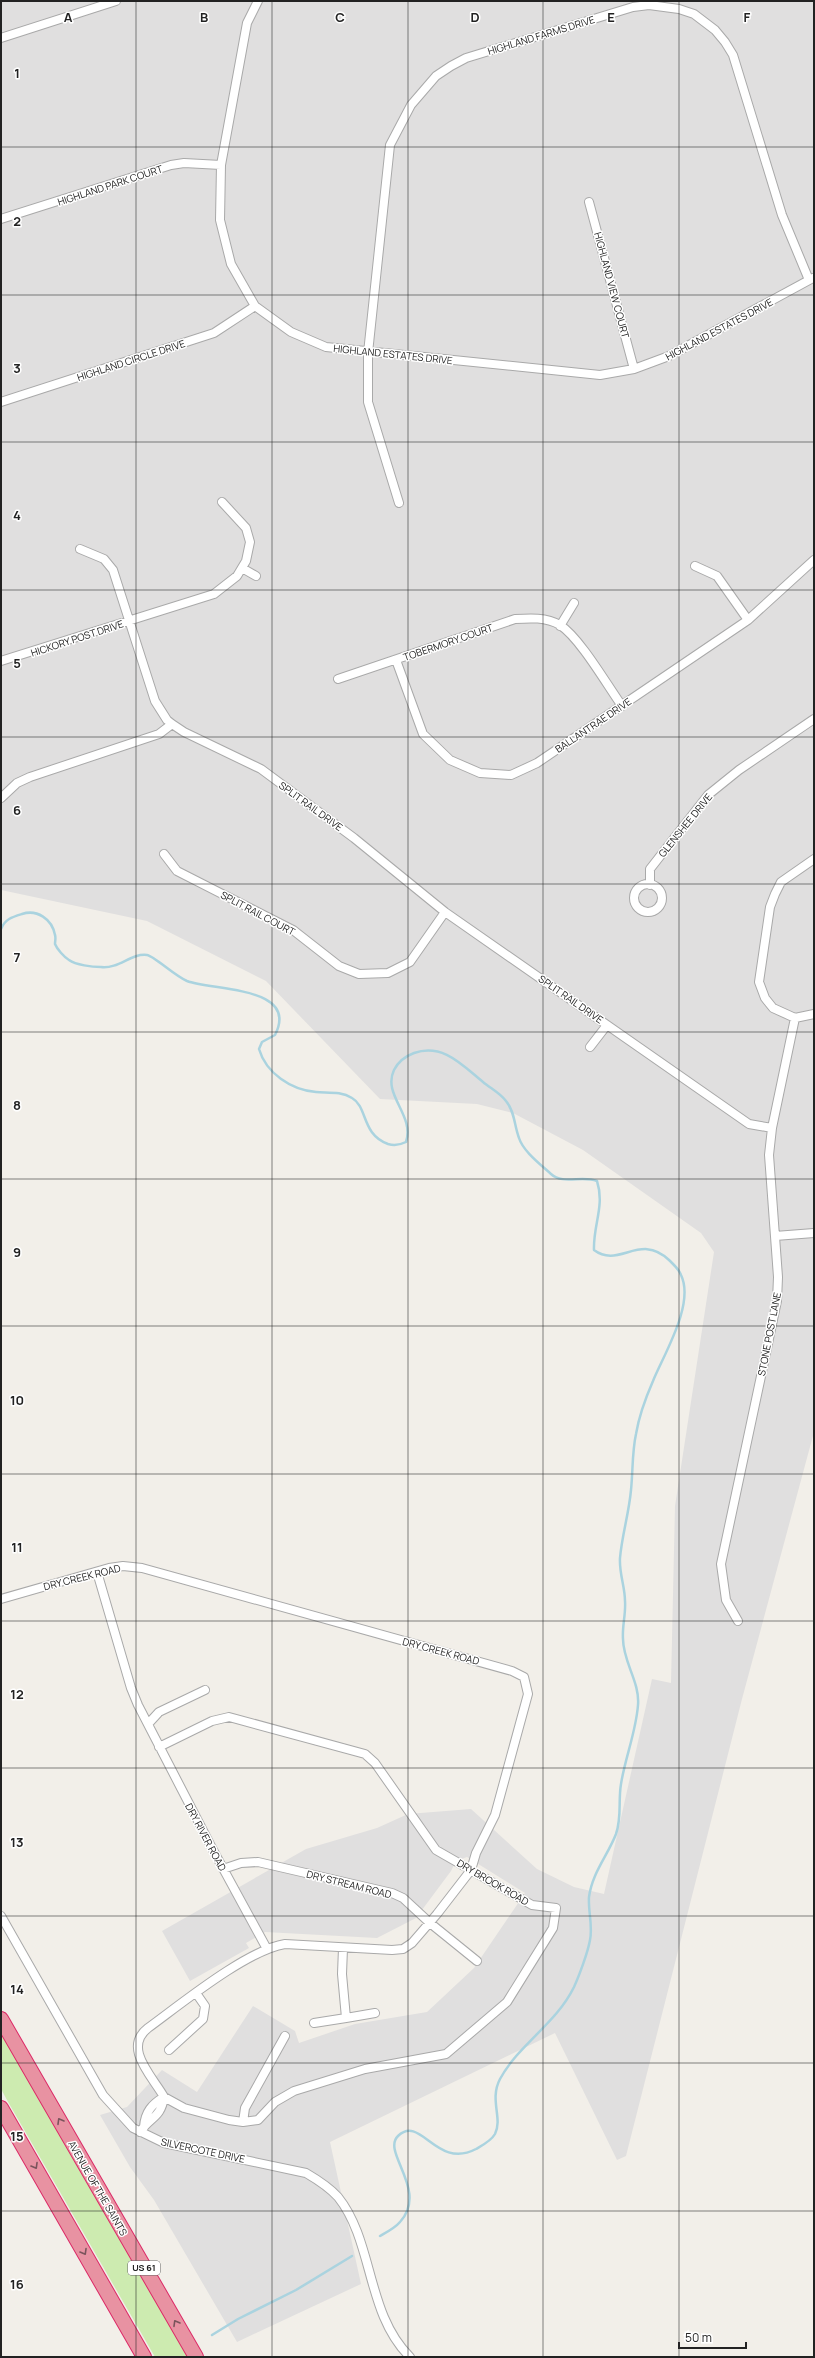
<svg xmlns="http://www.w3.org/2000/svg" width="815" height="2358" font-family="Manrope,sans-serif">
  <rect width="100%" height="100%" fill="#f2efe9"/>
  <path fill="#e0dfdf" d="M1 1H814V1432L742 1699 626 2156 617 2160 555 2033 330 2142 361 2284 237 2342 154 2200 130 2167 100 2115 127 2107 162 2070 197 2092 253 2006 295 2031 299 2043 355 2024 427 2012 474 1968 525 1893 467 1857 456 1861 451 1871 416 1918 377 1938 265 1932 246 1943 249 1948 190 1981 162 1931 306 1849 377 1828 408 1814 471 1809 537 1869 574 1887 604 1894 652 1679 671 1683 675 1506 714 1252 701 1233 583 1150 513 1113 477 1104 380 1099 266 981 147 921 1 890Z"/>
  <path fill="#cdebb0" d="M1 2030 188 2357H155L7 2100 1 2089Z"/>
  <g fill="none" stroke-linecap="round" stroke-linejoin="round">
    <path stroke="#aad3df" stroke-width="2.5" d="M1 929C5 919 12 917 22 914 37 909 52 919 55 935 56 938 55 941 55 944 57 949 64 957 69 960 76 965 92 967 101 967 119 969 131 953 147 955 154 956 175 976 187 981 213 991 300 986 275 1035L262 1042 259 1049C266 1073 291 1090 316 1092 328 1093 341 1091 352 1098 368 1107 361 1134 388 1144 395 1146 400 1145 406 1142 415 1115 382 1095 394 1070 398 1062 406 1056 414 1053 443 1043 462 1065 483 1082 490 1088 500 1093 506 1101 515 1112 514 1125 519 1138 523 1151 540 1164 551 1174 563 1185 582 1175 597 1181 605 1206 593 1225 594 1250 619 1269 640 1232 669 1260 673 1264 679 1269 681 1275 695 1304 664 1354 653 1381 646 1397 639 1416 636 1434 632 1452 633 1471 631 1490 629 1513 622 1535 620 1558 619 1573 625 1587 625 1601 626 1614 622 1626 623 1639 623 1662 640 1682 638 1705 636 1732 625 1758 621 1784 618 1801 622 1817 616 1834 608 1855 592 1873 589 1897 588 1911 593 1926 590 1940 588 1952 579 1976 574 1987 556 2024 519 2044 500 2079 489 2100 503 2118 495 2134 491 2141 483 2145 476 2149 436 2170 421 2114 398 2136 381 2152 429 2190 400 2222 395 2228 387 2232 380 2236
      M212 2335 238 2319 296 2290 352 2256"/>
    <defs>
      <path id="street" d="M258 1 247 23 221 165 220 220 231 264 255 306 291 332 326 347 600 375 634 369 669 356 813 278
        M1 38 116 1
        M589 202 634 369
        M1 219 171 165 184 163 221 165
        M1 402 214 333 255 306
        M399 503 368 402V353L390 145 411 105 436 76 451 66 466 58 633 7 649 5 679 9 694 14 715 30 725 42 733 55 782 215 809 280
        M80 549 104 559 113 570 155 701 167 720 172 724 184 732 261 769 354 838 445 912 749 1124 772 1128
        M695 566 717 576 748 620
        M242 568 256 576
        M560 626 574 603
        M396 660 423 734 450 760 480 773 511 775 537 763 748 620 814 560
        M1 661 214 594 237 576 246 561 250 542 246 528 222 502
        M338 679 515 619C530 618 546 617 560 625 580 638 607 685 622 706
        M1 798 17 783 30 777 159 734 172 724
        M164 854 177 871 293 930 339 966 359 974 388 973 410 962 445 912
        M814 859 781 882 775 894 770 907 759 982 765 998 773 1008 795 1018 814 1014
        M634 898a14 14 0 1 1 28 0a14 14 0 1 1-28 0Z
        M650 885V869L708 795 739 770 814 719
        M590 1047 607 1025
        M775 1236 814 1233
        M97 1572 131 1688 138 1705 213 1850 267 1949
        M1 1599 109 1568 123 1566 142 1568 512 1671 524 1677 528 1694 495 1815 476 1853 471 1870 437 1914 412 1943 403 1949 392 1950 285 1944C247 1950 181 2004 148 2028 122 2048 153 2077 164 2097 152 2104 145 2112 144 2127
        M738 1621 726 1600 721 1564 777 1301 778 1277 769 1155 772 1128 795 1018
        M148 1724 159 1712 205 1690
        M223 1869 241 1863 258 1862 392 1893 403 1898 430 1923 477 1961
        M1 1916 103 2095 133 2128 164 2143 306 2173C318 2180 329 2187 338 2197 374 2242 366 2314 410 2357
        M346 2018 375 2013
        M314 2023 346 2018 342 1974 343 1948
        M169 2050 203 2019 205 2006 196 1993
        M243 2122 245 2108 285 2036
        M140 2132C150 2117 161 2118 164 2097L184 2108 229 2120 243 2122 258 2120 275 2102 294 2091 365 2069 446 2054 507 2002 553 1928 556 1908 532 1905 436 1850 375 1763 365 1754 229 1717 212 1721 159 1747"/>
      <path id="highway" d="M1 2019 196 2357
        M1 2108 144 2357"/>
    </defs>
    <use href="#street" stroke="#a9a9a9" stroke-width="10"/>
    <use href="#highway" stroke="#dc2a67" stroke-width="16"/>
    <use href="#street" stroke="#fff" stroke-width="8"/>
    <use href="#highway" stroke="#e892a2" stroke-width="14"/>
  </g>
  <defs><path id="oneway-chevron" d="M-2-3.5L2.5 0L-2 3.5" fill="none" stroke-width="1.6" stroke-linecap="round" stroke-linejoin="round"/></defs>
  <g stroke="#7b545c">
    <use href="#oneway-chevron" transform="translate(60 2121) rotate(-120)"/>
    <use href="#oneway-chevron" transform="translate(35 2166) rotate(60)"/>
    <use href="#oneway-chevron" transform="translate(84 2252) rotate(60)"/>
    <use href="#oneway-chevron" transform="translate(176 2323) rotate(-120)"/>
  </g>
  <path fill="none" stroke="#222" stroke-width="1" stroke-opacity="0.55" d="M136 1V2357M272 1V2357M408 1V2357M543 1V2357M679 1V2357M1 147H814M1 295H814M1 442H814M1 590H814M1 737H814M1 884H814M1 1032H814M1 1179H814M1 1326H814M1 1474H814M1 1621H814M1 1768H814M1 1916H814M1 2063H814M1 2211H814"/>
  <g text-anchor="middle" stroke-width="3" stroke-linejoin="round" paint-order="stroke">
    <rect fill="#fff" stroke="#646464" stroke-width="1" x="128" y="2261" width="32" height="14" rx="3"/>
    <g font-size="9" font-weight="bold" fill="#222">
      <text x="144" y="2271">US 61</text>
    </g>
    <g font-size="10" fill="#222" stroke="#fff">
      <text transform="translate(541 35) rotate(-17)" y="4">HIGHLAND FARMS DRIVE</text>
      <text transform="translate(110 185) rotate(-18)" y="4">HIGHLAND PARK COURT</text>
      <text transform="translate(612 285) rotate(75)" y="4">HIGHLAND VIEW COURT</text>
      <text transform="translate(719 329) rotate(-28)" y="4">HIGHLAND ESTATES DRIVE</text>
      <text transform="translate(393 354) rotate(6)" y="4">HIGHLAND ESTATES DRIVE</text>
      <text transform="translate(131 360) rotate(-18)" y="4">HIGHLAND CIRCLE DRIVE</text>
      <text transform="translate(77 638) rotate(-18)" y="4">HICKORY POST DRIVE</text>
      <text transform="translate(448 642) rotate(-19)" y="4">TOBERMORY COURT</text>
      <text transform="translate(593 725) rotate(-34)" y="4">BALLANTRAE DRIVE</text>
      <text transform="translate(311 806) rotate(36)" y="4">SPLIT RAIL DRIVE</text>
      <text transform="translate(685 825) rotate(-51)" y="4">GLENSHEE DRIVE</text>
      <text transform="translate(258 913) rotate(28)" y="4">SPLIT RAIL COURT</text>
      <text transform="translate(571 999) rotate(35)" y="4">SPLIT RAIL DRIVE</text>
      <text transform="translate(769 1334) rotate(-79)" y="4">STONE POST LANE</text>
      <text transform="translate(82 1577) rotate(-14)" y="4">DRY CREEK ROAD</text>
      <text transform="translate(441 1651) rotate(15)" y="4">DRY CREEK ROAD</text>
      <text transform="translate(206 1837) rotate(62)" y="4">DRY RIVER ROAD</text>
      <text transform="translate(493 1882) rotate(30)" y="4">DRY BROOK ROAD</text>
      <text transform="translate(349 1884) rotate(14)" y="4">DRY STREAM ROAD</text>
      <text transform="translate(203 2150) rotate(12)" y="4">SILVERCOTE DRIVE</text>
      <text transform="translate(98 2188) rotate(60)" y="4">AVENUE OF THE SAINTS</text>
    </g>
  </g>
  <g font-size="13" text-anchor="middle" font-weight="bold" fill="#222" stroke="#fff" stroke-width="3" stroke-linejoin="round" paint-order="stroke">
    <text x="68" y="22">A</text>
    <text x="204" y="22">B</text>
    <text x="340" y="22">C</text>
    <text x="475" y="22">D</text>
    <text x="611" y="22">E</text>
    <text x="747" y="22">F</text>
    <text x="17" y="78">1</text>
    <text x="17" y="226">2</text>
    <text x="17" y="373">3</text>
    <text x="17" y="520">4</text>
    <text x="17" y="668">5</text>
    <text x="17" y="815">6</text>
    <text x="17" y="962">7</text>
    <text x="17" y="1110">8</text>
    <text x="17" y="1257">9</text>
    <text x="17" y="1405">10</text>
    <text x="17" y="1552">11</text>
    <text x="17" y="1699">12</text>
    <text x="17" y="1847">13</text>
    <text x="17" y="1994">14</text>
    <text x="17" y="2141">15</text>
    <text x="17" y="2289">16</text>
  </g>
  <rect width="815" height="2358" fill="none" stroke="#222222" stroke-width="4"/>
  <path d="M679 2342v6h67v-6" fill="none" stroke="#222222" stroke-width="2"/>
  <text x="685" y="2342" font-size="12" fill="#222222" stroke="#ffffff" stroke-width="3" paint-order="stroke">50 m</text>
</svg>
